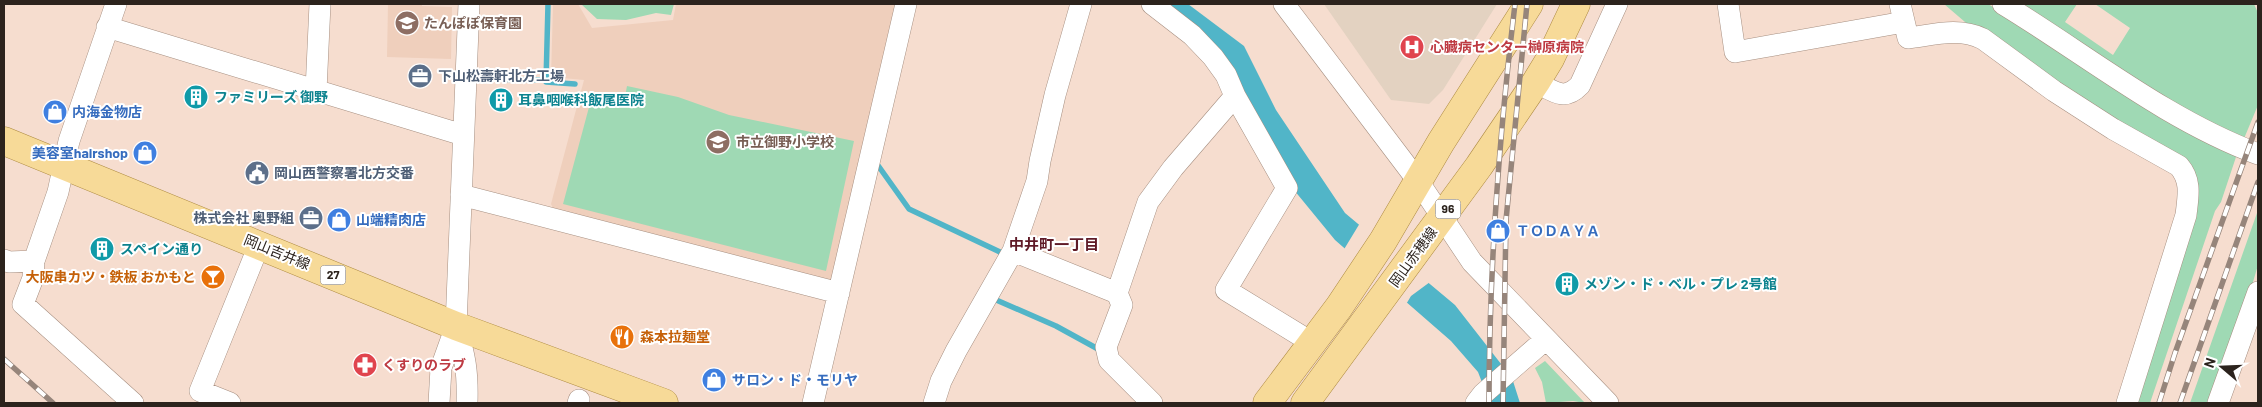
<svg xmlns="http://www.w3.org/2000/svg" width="2262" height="407" font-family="Barlow,'Noto Sans JP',sans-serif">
  <rect width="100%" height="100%" fill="#f6ddcf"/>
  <path fill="#efcfbc" d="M388 4H422V6L452 7 451 59 387 57Z
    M553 4H578L592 28 673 20 676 4H900L837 275 827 283 556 215 551 204 584 80 551 77Z"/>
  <path fill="#e3d2c1" d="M1324 4H1497L1443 90 1429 104 1391 100Z"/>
  <path fill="#9fd9b4" d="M581 4H674L671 15 656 13 626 20 597 19Z
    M1944 4H1988L2237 154 2221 202 2215 211 2150 403H2131L2192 184 1972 28Z
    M2018 4H2077L2065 22 2113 55 2130 28 2095 4H2254L2258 13V105L2243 141 2133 82Z
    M627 86 678 97 729 115 854 141 826 271 563 204 592 96 624 102Z
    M2257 213 2258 265 2245 309 2211 403H2190Z
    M1545 361 1585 403 1573 401 1546 403 1542 382 1535 368Z"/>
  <path fill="#51b5c8" d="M1162 4H1188L1244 46 1276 110 1345 213 1455 305 1512 378 1520 403H1490L1478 372 1451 341 1335 240 1294 190 1255 121Z"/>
  <path fill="#f6ddcf" d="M1360 223 1430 282 1411 296 1405 306 1343 251Z"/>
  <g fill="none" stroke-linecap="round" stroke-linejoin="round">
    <path stroke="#51b5c8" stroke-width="5.5" d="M548 4 546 82 575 84
      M484 79 546 80
      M877 164 909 209 1000 252 1003 258
      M994 299 1056 326 1098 349"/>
    <defs>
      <path id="minor" d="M116 4 69 141 58 192 34 261 33 278 23 304 133 403
        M1152 4 1192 35 1213 57 1226 75 1235 96 1287 188 1226 290 1311 342
        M1284 4 1418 181 1472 262 1608 403
        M1728 4 1735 52 1904 22
        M1900 4 1908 38C1933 35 1959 27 1983 39L2054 91 2113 129 2179 166C2192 181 2188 197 2186 215L2127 403
        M2003 4C2087 55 2165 119 2258 154
        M107 27 463 135
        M1536 82C1553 91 1564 102 1580 85L1617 4
        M316 91 320 4
        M461 195 839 293
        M1013 251 1117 293 1122 305 1106 347 1109 360 1152 403
        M4 260 9 262 34 261
        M1117 293 1148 202 1173 168 1235 96
        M456 326C465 356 468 371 467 403
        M230 403 200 391 259 245
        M439 403 441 368 456 326 469 4
        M578 403 579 400
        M813 403 906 4
        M934 403 941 381 956 351 1013 251 1037 181 1040 161 1055 95 1081 4
        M1476 403 1483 394 1546 339
        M2218 403 2258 292"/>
      <path id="major" d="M4 141 456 326 664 403
        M1267 403 1339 307 1383 241 1441 142 1529 4
        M1305 403 1479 166 1536 82 1550 59 1576 4"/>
    </defs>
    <use href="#minor" stroke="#a68f81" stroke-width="22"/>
    <use href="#major" stroke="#ad8a41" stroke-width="29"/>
    <use href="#minor" stroke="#fff" stroke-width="21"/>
    <use href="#major" stroke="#f7da98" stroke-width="28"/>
    <defs>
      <path id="rail" d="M4 359 53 403
        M1489 403C1489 269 1499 137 1515 4
        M1503 403 1506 220 1527 4
        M2159 403 2175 353 2258 122
        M2180 403 2258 182"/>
    </defs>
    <use href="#rail" stroke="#96857b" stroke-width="5.5"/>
    <use href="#rail" stroke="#fff" stroke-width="4" stroke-dasharray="11" stroke-linecap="butt"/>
  </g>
  <defs>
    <symbol id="school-disc" viewBox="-11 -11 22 22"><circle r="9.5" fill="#8d6e63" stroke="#fff"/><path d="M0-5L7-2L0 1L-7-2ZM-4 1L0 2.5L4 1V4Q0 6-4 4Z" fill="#fff"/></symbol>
    <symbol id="hospital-disc" viewBox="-11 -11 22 22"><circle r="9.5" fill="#e0444e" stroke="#fff"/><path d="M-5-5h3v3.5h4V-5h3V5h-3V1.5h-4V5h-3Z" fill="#fff"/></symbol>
    <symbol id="office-disc" viewBox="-11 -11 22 22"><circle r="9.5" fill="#5c6f8a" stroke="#fff"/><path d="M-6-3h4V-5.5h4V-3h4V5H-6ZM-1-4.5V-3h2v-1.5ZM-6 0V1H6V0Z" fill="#fff"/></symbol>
    <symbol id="building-disc" viewBox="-11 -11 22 22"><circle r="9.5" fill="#0f9aa8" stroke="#fff"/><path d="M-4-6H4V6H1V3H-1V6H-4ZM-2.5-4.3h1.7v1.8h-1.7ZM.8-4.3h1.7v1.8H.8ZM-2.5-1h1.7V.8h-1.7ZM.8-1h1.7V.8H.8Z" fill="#fff"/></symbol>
    <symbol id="shop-disc" viewBox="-11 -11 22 22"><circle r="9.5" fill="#3f7fe0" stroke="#fff"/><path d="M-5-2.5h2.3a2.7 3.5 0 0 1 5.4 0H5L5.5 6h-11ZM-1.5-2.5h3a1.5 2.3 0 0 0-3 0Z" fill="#fff"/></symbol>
    <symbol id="civic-disc" viewBox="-11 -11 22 22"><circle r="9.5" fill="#5c6f8a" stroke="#fff"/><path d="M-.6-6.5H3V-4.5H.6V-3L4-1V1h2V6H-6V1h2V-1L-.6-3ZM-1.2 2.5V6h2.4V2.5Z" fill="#fff"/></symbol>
    <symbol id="bar-disc" viewBox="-11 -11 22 22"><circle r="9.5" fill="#e8710a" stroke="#fff"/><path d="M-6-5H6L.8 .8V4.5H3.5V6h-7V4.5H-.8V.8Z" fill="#fff"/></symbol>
    <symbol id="restaurant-disc" viewBox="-11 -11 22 22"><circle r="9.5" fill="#e8710a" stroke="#fff"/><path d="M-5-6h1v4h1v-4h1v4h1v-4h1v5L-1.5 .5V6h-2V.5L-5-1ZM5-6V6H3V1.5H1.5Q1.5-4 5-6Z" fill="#fff"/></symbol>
    <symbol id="pharmacy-disc" viewBox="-11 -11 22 22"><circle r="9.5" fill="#e0444e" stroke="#fff"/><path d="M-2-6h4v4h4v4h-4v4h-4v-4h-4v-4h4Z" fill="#fff"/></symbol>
  </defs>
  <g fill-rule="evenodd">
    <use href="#school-disc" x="393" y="9" width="28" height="28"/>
    <use href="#hospital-disc" x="1398" y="33" width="28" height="28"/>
    <use href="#office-disc" x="406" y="62" width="28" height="28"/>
    <use href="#building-disc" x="182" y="83" width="28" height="28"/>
    <use href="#building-disc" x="487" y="86" width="28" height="28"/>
    <use href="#shop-disc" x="41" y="98" width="28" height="28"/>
    <use href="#school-disc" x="704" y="128" width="28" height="28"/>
    <use href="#shop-disc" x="131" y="139" width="28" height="28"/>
    <use href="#civic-disc" x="243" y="159" width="28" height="28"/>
    <use href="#office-disc" x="297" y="204" width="28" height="28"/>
    <use href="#shop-disc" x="325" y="206" width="28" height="28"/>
    <use href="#shop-disc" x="1484" y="217" width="28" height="28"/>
    <use href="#building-disc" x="88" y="235" width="28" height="28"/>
    <use href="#bar-disc" x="199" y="263" width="28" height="28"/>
    <use href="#building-disc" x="1553" y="270" width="28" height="28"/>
    <use href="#restaurant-disc" x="608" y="323" width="28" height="28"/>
    <use href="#pharmacy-disc" x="351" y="351" width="28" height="28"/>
    <use href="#shop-disc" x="700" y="366" width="28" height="28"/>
  </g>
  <g text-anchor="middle" stroke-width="4" stroke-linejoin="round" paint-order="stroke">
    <g fill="#fff" stroke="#6b6561" stroke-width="1">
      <rect x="1435.5" y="199.5" width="25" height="19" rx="4"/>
      <rect x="320.5" y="265.5" width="25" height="19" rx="4"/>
    </g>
    <g font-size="12" font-weight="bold" fill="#2c231d">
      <text x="1448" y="213">96</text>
      <text x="333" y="279">27</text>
    </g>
    <g font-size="14" font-weight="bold" fill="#785e54" stroke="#fff" text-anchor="start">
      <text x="424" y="28">たんぽぽ保育園</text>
      <text x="736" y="147">市立御野小学校</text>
    </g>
    <g font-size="14" font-weight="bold" fill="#be3a42" stroke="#fff" text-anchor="start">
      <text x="1430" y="52">心臓病センター榊原病院</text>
      <text x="382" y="370">くすりのラブ</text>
    </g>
    <g font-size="14" font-weight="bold" fill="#4e5e75" stroke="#fff" text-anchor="start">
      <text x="438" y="81">下山松壽軒北方工場</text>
      <text x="274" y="178">岡山西警察署北方交番</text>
      <text x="294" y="223" text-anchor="end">株式会社 奥野組</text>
    </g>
    <g font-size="14" font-weight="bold" fill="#0d838f" stroke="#fff" text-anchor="start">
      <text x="214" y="102">ファミリーズ 御野</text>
      <text x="518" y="105">耳鼻咽喉科飯尾医院</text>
      <text x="120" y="254">スペイン通り</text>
      <text x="1584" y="289">メゾン・ド・ベル・プレ 2号館</text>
    </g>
    <g font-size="14" font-weight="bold" fill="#366cbe" stroke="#fff" text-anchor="start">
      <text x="72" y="117">内海金物店</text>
      <text x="128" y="158" text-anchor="end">美容室hairshop</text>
      <text x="356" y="225">山端精肉店</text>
      <text x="1516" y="236">ＴＯＤＡＹＡ</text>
      <text x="732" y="385">サロン・ド・モリヤ</text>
    </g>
    <g font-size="14" fill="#2c231d" stroke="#fff">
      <text transform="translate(277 252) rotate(22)" y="5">岡山吉井線</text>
      <text transform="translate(1413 257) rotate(-54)" y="5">岡山赤穂線</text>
    </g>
    <g font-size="14" font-weight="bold" fill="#c56008" stroke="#fff" text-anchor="end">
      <text x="196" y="282">大阪串カツ・鉄板 おかもと</text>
      <text x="640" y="342" text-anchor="start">森本拉麺堂</text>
    </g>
    <g font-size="15" font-weight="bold" fill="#5f1a27" stroke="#fff">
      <text x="1054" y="250">中井町一丁目</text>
    </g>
  </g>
  <rect width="2262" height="407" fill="none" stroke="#2c231d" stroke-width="10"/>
  <g transform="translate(2222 367) rotate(289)" stroke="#ffffff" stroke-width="4" paint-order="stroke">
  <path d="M0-4L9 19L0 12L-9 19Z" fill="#2c231d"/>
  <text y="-8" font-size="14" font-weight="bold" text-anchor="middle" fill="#2c231d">N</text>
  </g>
</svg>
